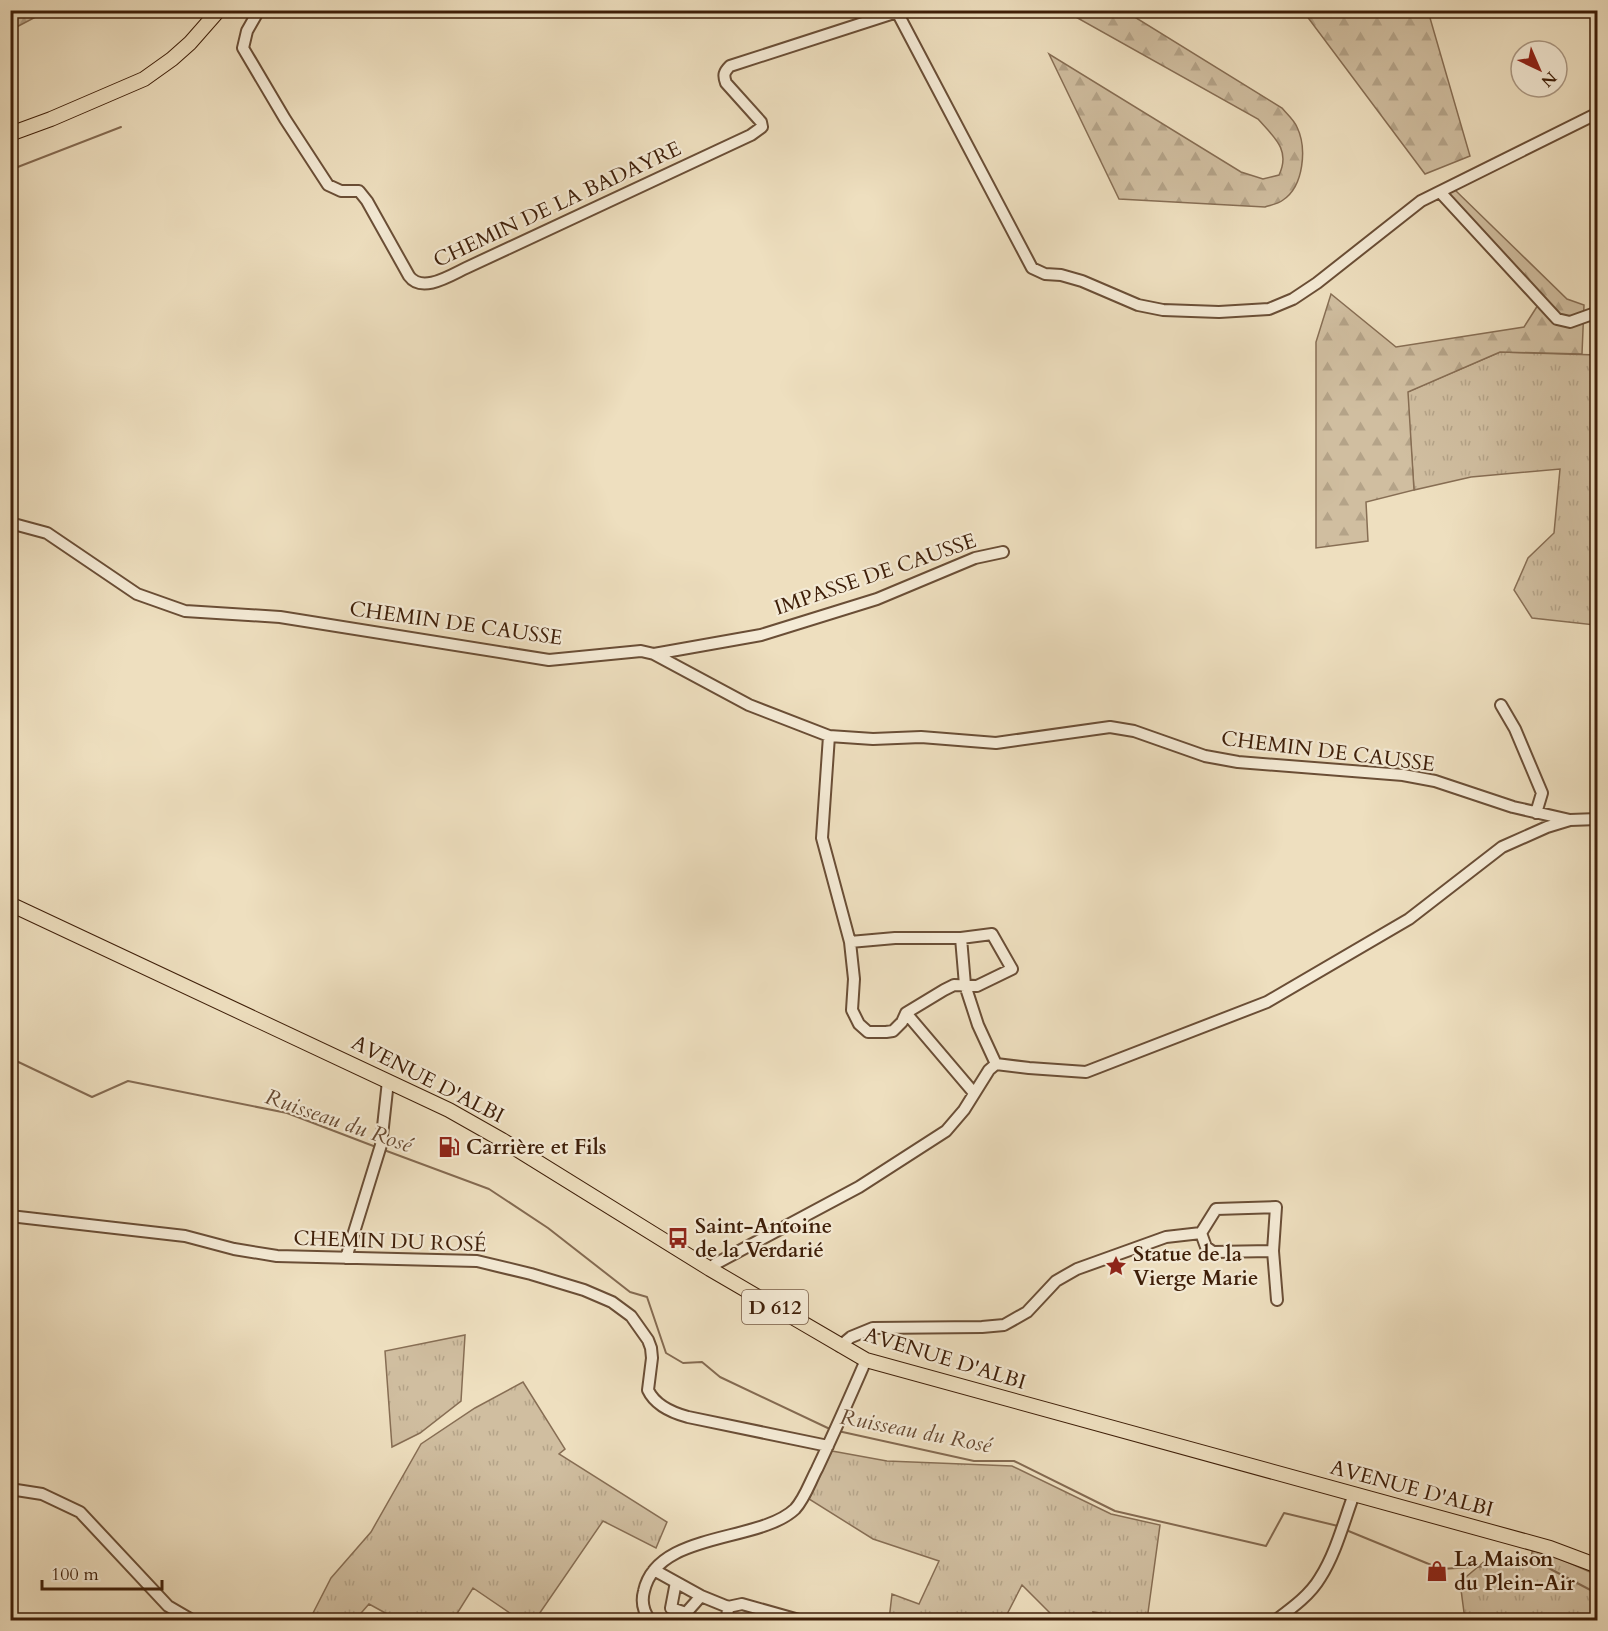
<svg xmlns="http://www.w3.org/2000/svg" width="1608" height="1631" font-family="Cardo,serif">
  <defs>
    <pattern id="grass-tufts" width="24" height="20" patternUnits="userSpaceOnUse" patternTransform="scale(1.5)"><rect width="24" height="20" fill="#d0bea0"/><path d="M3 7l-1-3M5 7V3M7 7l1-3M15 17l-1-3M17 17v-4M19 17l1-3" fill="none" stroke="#b4a388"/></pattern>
    <pattern id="forest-firs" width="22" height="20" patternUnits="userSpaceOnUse" patternTransform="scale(1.5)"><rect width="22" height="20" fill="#d0bea0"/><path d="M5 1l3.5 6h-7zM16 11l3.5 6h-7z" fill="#b4a388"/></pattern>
  </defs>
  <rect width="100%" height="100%" fill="#eedfbf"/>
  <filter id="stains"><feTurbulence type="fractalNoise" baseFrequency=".00333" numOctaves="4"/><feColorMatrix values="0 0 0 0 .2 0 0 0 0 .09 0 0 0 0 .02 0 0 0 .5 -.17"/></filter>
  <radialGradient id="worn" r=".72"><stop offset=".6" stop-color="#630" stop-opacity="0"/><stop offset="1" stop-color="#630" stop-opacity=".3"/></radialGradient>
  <path fill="url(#grass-tufts)" stroke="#876e54" stroke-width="1.5" d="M1500 352 1597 355 1598 577 1595 625 1532 618 1514 590 1528 558 1554 533 1560 469 1471 477 1414 490 1407 392Z
    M465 1335 461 1401 420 1433 392 1447 385 1351Z
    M523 1382 565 1449 559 1454 667 1522 656 1548 603 1521 535 1620H520L473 1588 453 1620H388L389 1615 369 1604 355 1620 310 1619 331 1578 371 1532 421 1444 475 1408Z
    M832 1451 887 1461 1012 1466 1111 1514 1160 1525 1147 1620 1093 1612 1094 1620H1057L1022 1585 1004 1620H889L892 1594 919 1604 939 1561 873 1539 809 1499Z
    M1533 1547 1597 1575V1620H1465L1460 1582 1485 1561 1531 1558Z"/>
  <path fill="url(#forest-firs)" stroke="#876e54" stroke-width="1.5" d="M11 10H47V11L11 30Z
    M1065 11H1125L1282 108C1287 114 1294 120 1297 127 1307 148 1304 186 1283 200 1278 204 1271 205 1265 207L1119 199 1049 54 1241 172 1263 179 1279 175C1291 150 1274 137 1258 119Z
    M1303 11H1428L1470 156 1425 174Z
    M1454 189 1567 299 1584 305 1582 354 1500 352 1408 392 1414 490 1366 502 1368 541 1316 548V342L1331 294 1396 347 1524 327 1538 305 1440 196Z"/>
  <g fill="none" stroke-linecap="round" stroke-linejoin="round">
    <path stroke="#846a51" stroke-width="2" d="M10 170 121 127
      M10 1058 92 1097 128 1081 287 1113 376 1147
      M384 1150 489 1189 548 1228 630 1292 647 1297 666 1353 683 1363 702 1362 720 1377 832 1430
      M838 1431 974 1461H1014L1115 1511 1266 1546 1284 1513 1338 1526
      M1346 1530 1441 1569 1539 1563 1598 1594"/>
    <defs>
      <path id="minor" d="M259 10 247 31 243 48 285 119 328 185 341 191H359L367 201 409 276C422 294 451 275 466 268L751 135 762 127 761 122 726 83C723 75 724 72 730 66L897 12
        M896 10 1032 268 1045 274 1061 275 1082 281 1138 305 1163 310 1219 312 1269 309 1293 299 1317 283 1421 201 1598 113
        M1440 192 1557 319 1570 322 1598 312
        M10 523 47 533 137 594 185 611 280 617 549 660 641 651 654 654 749 705 829 736 873 739 921 737 996 743 1110 727 1134 731 1205 756 1238 762 1403 775 1435 781 1513 807 1570 820
        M654 654 761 635 877 599 975 558 1003 552
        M1501 705 1515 729 1542 793 1536 813
        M829 736 822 838 850 942 854 979 852 1010 859 1024 868 1032H886L893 1031 902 1022 906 1013 944 990 954 985 977 986 1012 969 992 934 961 938H895L850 942
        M961 938 965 985 978 1025 996 1064
        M906 1013 974 1093
        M10 1216 185 1236 234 1249 277 1256 477 1261 531 1274 584 1290 612 1302 631 1316 648 1340 651 1348 652 1358 648 1390C655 1405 673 1413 688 1417L828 1446
        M1201 1233 1216 1209 1276 1207 1273 1251 1277 1300
        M1201 1233 1206 1247 1213 1252 1273 1251
        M346 1258 381 1145 388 1081
        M710 1269 715 1264 859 1187 946 1131 964 1110 989 1070 996 1064 1029 1068 1086 1072 1267 1002 1409 919 1502 847 1547 827 1570 820 1598 819
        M840 1346 851 1337 873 1328 982 1327 1004 1325 1027 1312 1056 1281 1077 1269 1166 1237 1201 1233
        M10 1489 42 1494 80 1512 168 1606 192 1620
        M654 1570 701 1596 728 1607 742 1604 799 1620
        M676 1582 671 1608 686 1613
        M650 1620C643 1611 641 1602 644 1591 657 1531 759 1543 795 1509 805 1498 810 1482 817 1469 834 1433 850 1397 866 1360
        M684 1620 686 1613 701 1596
        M727 1620 728 1607
        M1276 1620C1292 1608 1310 1595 1320 1578 1336 1553 1344 1521 1354 1494"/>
      <path id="major" d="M10 134 51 119 144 79 172 59 190 43 219 10
        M10 904 449 1110 502 1140 710 1269 866 1360 1550 1548 1598 1566"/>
    </defs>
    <use href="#minor" stroke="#6a4e36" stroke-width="14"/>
    <use href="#major" stroke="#3e1e08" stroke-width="16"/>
    <use href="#minor" stroke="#f4ead5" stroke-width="10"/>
    <use href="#major" stroke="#eedfbf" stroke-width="14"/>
  </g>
  <defs>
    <symbol id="fuel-bare" viewBox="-9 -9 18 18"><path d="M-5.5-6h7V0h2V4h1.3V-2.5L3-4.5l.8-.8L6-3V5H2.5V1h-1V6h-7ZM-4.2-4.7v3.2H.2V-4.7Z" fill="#8f2418" stroke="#f4ead5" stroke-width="2.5" paint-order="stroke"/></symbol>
    <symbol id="bus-bare" viewBox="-9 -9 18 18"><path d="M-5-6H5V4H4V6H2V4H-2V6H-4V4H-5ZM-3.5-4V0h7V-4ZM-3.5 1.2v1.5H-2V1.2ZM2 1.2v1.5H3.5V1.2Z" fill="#8f2418" stroke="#f4ead5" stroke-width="2.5" paint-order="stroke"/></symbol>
    <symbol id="sight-bare" viewBox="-9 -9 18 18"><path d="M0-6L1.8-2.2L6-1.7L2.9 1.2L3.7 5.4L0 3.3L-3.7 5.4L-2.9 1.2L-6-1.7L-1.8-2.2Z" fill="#8f2418" stroke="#f4ead5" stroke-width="2.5" paint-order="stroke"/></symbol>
    <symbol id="shop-bare" viewBox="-9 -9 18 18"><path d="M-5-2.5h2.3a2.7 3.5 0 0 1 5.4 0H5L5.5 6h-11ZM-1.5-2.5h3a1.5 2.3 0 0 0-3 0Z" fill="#8f2418" stroke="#f4ead5" stroke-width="2.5" paint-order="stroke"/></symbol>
  </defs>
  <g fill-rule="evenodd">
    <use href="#fuel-bare" x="434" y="1132" width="30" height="30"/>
    <use href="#bus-bare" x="663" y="1223" width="30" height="30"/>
    <use href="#sight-bare" x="1101" y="1251" width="30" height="30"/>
    <use href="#shop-bare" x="1422" y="1556" width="30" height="30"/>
  </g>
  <g text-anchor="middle" stroke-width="4.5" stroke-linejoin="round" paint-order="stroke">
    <rect fill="#f4ead5" stroke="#755b46" stroke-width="1.5" x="742" y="1290" width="66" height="34" rx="4.5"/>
    <g font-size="20" font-weight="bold" fill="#3e1e08">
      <text x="775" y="1314">D 612</text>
    </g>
    <g font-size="21" fill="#3e1e08" stroke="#f4ead5">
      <text transform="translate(557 204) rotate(-25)" y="7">CHEMIN DE LA BADAYRE</text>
      <text transform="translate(875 574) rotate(-19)" y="7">IMPASSE DE CAUSSE</text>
      <text transform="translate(456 623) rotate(8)" y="7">CHEMIN DE CAUSSE</text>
      <text transform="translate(1328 751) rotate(7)" y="7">CHEMIN DE CAUSSE</text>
      <text transform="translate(428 1079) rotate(27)" y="7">AVENUE D'ALBI</text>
      <text transform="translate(390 1241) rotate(2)" y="7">CHEMIN DU ROSÉ</text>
      <text transform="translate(945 1358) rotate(17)" y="7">AVENUE D'ALBI</text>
      <text transform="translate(1412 1488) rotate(15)" y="7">AVENUE D'ALBI</text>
    </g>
    <g font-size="21" font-weight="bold" fill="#3e1e08" stroke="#f4ead5" text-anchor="start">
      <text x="466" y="1154">Carrière et Fils</text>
      <text x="695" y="1233">Saint-Antoine<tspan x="695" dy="24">de la Verdarié</tspan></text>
      <text x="1133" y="1261">Statue de la<tspan x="1133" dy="24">Vierge Marie</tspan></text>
      <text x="1454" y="1566">La Maison<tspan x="1454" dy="24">du Plein-Air</tspan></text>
    </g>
    <g font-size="22" font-style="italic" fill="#674a32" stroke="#f4ead5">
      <text transform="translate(339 1120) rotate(19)" y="8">Ruisseau du Rosé</text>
      <text transform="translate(916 1430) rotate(11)" y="8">Ruisseau du Rosé</text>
    </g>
  </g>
  <rect width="1608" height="1631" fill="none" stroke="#eedfbf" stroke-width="36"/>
  <rect x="12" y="12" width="1584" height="1607" fill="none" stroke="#3e1e08" stroke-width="3"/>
  <rect x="18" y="18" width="1572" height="1595" fill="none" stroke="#3e1e08" stroke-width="1.5"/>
  <g transform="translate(1539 69) rotate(136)"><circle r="28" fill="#f4ead5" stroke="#ab9883" stroke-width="1.5"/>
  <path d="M0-4.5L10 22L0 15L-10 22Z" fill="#8f2418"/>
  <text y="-9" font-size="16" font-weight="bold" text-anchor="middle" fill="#3e1e08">N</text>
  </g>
  <path d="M42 1580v9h120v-9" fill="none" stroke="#3e1e08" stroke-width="3"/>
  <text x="51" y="1580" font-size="18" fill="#3e1e08" stroke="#f4ead5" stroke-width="4.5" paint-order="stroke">100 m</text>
  <rect width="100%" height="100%" filter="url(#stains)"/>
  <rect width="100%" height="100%" fill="url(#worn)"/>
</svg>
